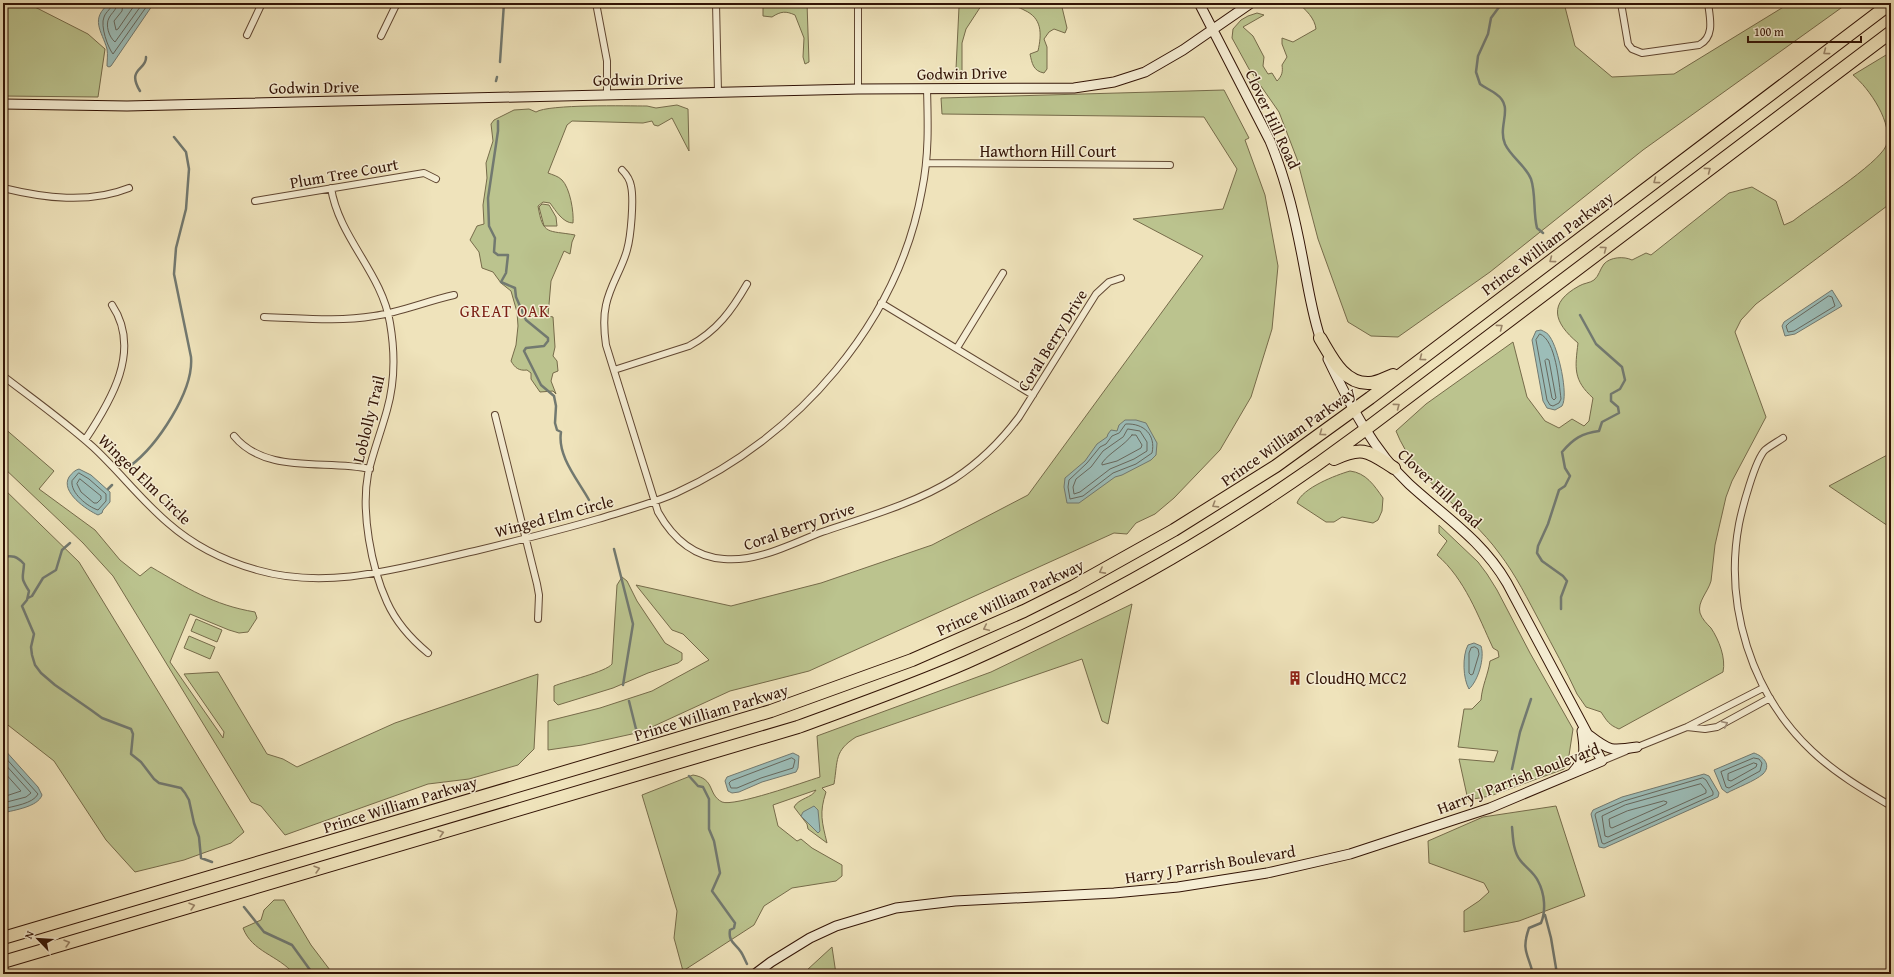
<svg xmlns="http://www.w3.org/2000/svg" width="1894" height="977" font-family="'Gentium Book Plus',serif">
  <rect width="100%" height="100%" fill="#efe3bb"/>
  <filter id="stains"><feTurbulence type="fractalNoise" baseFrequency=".005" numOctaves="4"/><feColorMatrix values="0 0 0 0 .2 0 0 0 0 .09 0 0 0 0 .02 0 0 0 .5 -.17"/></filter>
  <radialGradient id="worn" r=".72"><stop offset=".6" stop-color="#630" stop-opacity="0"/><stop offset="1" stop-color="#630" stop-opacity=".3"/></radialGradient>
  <path fill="#bbc38e" stroke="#766b4a" d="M3 3 29 4 88 34 105 49 98 97 3 96Z
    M763 3H807L809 62 805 64 803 57 804 38 795 15C786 11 781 11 772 17L763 16Z
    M956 3H983L966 29 962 43V79H930V74L953 73 956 69 959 7Z
    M1013 3H1061L1067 28 1065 33 1054 29 1049 32 1044 39 1047 47V69L1044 73C1033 71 1032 63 1030 54L1038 51C1042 33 1042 18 1024 10 1019 7 1016 8 1013 3Z
    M1297 3H1564L1575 46 1612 77 1674 74 1790 3H1848L1643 150 1490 272 1398 337 1371 336 1348 322 1318 239 1297 159 1279 112 1249 69 1232 38 1233 29 1241 20 1248 16 1257 13 1264 15 1243 27 1253 36 1264 57 1263 66 1268 74 1272 73 1277 81C1282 76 1283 72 1282 65L1287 57 1282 44V38L1293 42 1316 29C1315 19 1306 9 1297 3Z
    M1891 52V203L1756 304 1741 320 1735 332 1766 417 1732 481 1726 497 1715 545 1711 581C1708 592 1697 602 1700 613 1702 619 1707 624 1711 628 1719 640 1726 658 1723 672L1619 729C1609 725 1607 721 1601 712L1586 707 1577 694C1566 670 1553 647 1541 624 1528 600 1516 575 1499 553 1468 510 1416 482 1396 431L1426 404 1513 342 1527 397 1545 421 1559 428 1572 419 1584 426 1589 421 1593 398C1573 380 1575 368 1578 343 1553 322 1548 303 1579 286 1584 283 1590 283 1594 280 1599 276 1600 269 1604 264 1610 257 1624 256 1632 260L1646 253 1651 255 1729 193 1752 187 1776 201 1784 225 1793 221C1812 206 1877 165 1886 146 1894 124 1869 88 1853 75Z
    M1224 90 1249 138 1245 140 1265 195 1278 266 1272 329 1251 397 1220 450 1174 498 1155 514 1136 523 1127 534 1114 533 809 671 730 691 641 732 582 745 548 750V721L600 708 652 691 709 660 683 634 672 630 636 585 731 606 821 583 932 545 1028 495 1203 256 1133 219 1223 209 1237 169 1204 117 942 114 941 98Z
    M677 105 688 109 689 151 672 118 658 126 654 125 652 121 643 123 572 121 567 125 548 173C553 175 558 176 562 180 570 188 574 212 573 223 563 223 556 211 550 203L543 202 538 206C543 236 548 230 575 235L572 242 570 254 564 251 551 281 548 316 553 317 555 347 553 356 557 361 558 371 553 373 551 381 556 394 553 391 540 392 531 379V373L527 370C519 371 515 368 511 361L516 345 518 326 517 312 511 291 501 283 493 272 482 268 479 252 470 240 477 226 484 224 483 205 487 178 486 163 493 141 491 124 494 120 514 110 529 109 536 112C548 104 628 106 647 106L656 108Z
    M542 204 549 205 556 217 557 226H544L539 207Z
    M3 427 54 471 39 489 95 530 120 560 140 576 151 567C187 588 213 605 255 612L257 618 248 632 239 633 229 630 190 614 170 662 223 738 224 732 184 674 218 672 267 754 283 759 297 767 395 723 538 674 534 749 518 765 469 779 428 784 285 835 261 806 251 802 113 576 83 543 3 467Z
    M1891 453V528L1829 486Z
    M1350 471C1366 473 1374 485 1383 498L1382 511 1378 520 1373 523 1342 517 1334 522H1326L1297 503C1302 488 1336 475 1350 471Z
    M3 488 79 562 244 832 231 843 184 860 135 872 106 840 54 761 4 722Z
    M1439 525 1478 562 1487 574 1497 590 1530 653 1573 729 1568 762 1564 769 1490 796 1468 800 1459 759 1494 762 1498 751 1458 747 1464 709H1472L1481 700C1482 686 1488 675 1490 661L1499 657 1498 651 1493 648C1478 616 1465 579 1437 555L1447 541 1439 533Z
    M622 577 627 581 637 601 665 643 682 653V660L678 663 648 673 613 688 558 705 554 701V686C566 681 606 672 612 664L617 585Z
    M1132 604 1108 724 1102 721 1082 659 856 737C834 751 838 760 834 784L822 788 826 792C819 813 822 822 827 843L808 829 807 824 794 807C799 798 812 798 816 790L773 805 778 826 797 841 801 839 812 848 842 865V876L836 881 792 888 764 906 754 925 683 971 674 938 677 911 642 795 693 775C716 779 707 794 722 802 734 807 804 782 820 777L817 736 991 672Z
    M196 619 222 630 217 642 191 631Z
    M189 636 215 647 210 659 184 648Z
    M1556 806 1585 896 1519 921 1464 932V911L1479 901 1489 892 1484 883 1429 863 1428 841 1483 817Z
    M274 900H284L311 945 333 974H294C278 955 252 952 243 928L261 920 264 910Z
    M832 947 836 974H804L807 970Z
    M1620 972 1677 973 1678 974H1595Z"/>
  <path fill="#9cbdb8" stroke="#727970" d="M110 3H154L111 66 109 67 107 66C107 61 108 55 107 49 102 31 89 19 110 3Z
    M1832 290 1842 306 1795 334 1785 336 1782 326 1784 322Z
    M1541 330C1545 332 1548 333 1550 337 1558 348 1569 395 1562 406L1555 410 1547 408 1543 401 1532 340 1536 331Z
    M1125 420H1136L1146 423 1157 443 1156 455 1151 460 1122 475 1115 477 1079 503H1067L1064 487 1065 478 1085 461 1097 444 1107 437 1108 434 1111 430 1117 431 1119 425Z
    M79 469 91 475 110 492V502L103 510 102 513 98 515C87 510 60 492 69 477 72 473 75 470 79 469Z
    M1474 643 1481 646C1485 658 1478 681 1469 689 1463 679 1462 656 1468 645Z
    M3 748 38 787 42 795C38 807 14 810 3 813Z
    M793 753 799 756 798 768 796 772 762 782 739 792 732 793 728 791 725 781 727 777Z
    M1754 753C1763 756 1772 765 1763 774 1755 781 1736 788 1727 793L1722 789 1714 770Z
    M1704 774 1709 776 1719 793 1718 797 1604 848 1599 847 1591 814 1593 810 1622 797Z
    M814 806 818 810 820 831 818 833 801 816 803 812Z"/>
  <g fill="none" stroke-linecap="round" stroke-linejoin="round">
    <path stroke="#67685e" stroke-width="1" d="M112 3C112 9 106 11 104 17 100 26 108 48 113 54L149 3
      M117 3C117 10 112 12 109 18 105 25 109 37 115 42L143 3
      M123 3 122 11 114 21 116 30 118 29 136 3
      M1829 296 1832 297 1835 306 1794 331 1788 332 1786 326 1789 323Z
      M1540 334C1556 340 1559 383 1561 399L1559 403 1553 406 1550 405 1547 400 1536 340Z
      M1547 359 1549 360 1556 398 1554 400 1552 398 1545 361Z
      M1126 424C1144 423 1156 435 1152 453L1136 464 1113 473 1083 496 1070 499 1068 487 1069 480 1087 463 1100 447 1106 444 1112 436 1119 433Z
      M1128 429 1140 431 1147 442V451L1134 459 1110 469 1080 492 1074 494 1073 487 1076 479 1091 467 1103 451 1123 437Z
      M1132 435H1136L1142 445 1141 448 1117 461 1102 465V463C1110 452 1124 446 1132 435Z
      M79 473 89 479 106 494V501L98 510C88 507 70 493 72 481Z
      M80 479 101 496V499L97 503H94L81 492 77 484Z
      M1475 647 1478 649 1479 654 1473 674 1471 675 1469 673V653L1471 648Z
      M3 755 38 794C33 804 13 806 3 809
      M792 758 795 760 793 768 761 778 737 788H731L729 783 731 781Z
      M1754 758 1759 759 1762 763 1760 771 1729 788 1726 787 1721 772Z
      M3 762 31 793 26 797 3 803
      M1754 763 1757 764 1756 767 1731 781 1728 780V774Z
      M3 771 21 791 3 797
      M1703 778 1706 780 1713 792V795L1604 844 1602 843 1595 815 1596 813 1624 801Z
      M1701 784 1706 790V793L1608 837 1605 836 1602 816 1625 805Z
      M1664 801 1667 802 1666 804 1612 828 1610 827 1609 819 1627 811Z"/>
    <path stroke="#727970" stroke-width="2.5" d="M1502 3 1491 18 1488 34 1478 56 1476 72 1480 84C1485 88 1491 90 1496 94 1515 107 1497 125 1505 144 1511 157 1526 166 1531 179 1536 194 1533 212 1537 228L1543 233
      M500 62 504 3
      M496 81 497 77
      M140 91C126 68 147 70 146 57
      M498 121V131L488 198 489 226 495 238 494 252 498 255H508L506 273 501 282 515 288 516 297 526 320 548 338V341L544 346 526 348 524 351 541 385 554 396 556 406 555 423 557 430 561 432C557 456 578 480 589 500
      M130 466C157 446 194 391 191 357L174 274 176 248 186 209 189 169 186 152 174 137
      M108 489 112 485
      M614 549 633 624 623 685
      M3 557C12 555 17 556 24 564 23 580 20 576 29 591L27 600 22 606 34 634 31 647 32 655 35 665 41 673 55 685 91 710 102 718 131 729 133 734 131 754 141 762 154 779 159 783 181 788 185 793 189 800 194 823 199 837 201 858 212 862
      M28 598 32 596 43 578 56 570 62 550 70 543
      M1561 609V597L1567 581 1563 576 1542 561 1537 553 1538 546 1548 524 1559 490 1565 486 1570 476 1565 468 1562 452C1573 439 1582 433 1599 431L1602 422 1619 413 1618 407 1611 401V394L1620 389 1625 380 1622 367 1596 344 1580 315
      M629 701 636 729 644 734
      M1512 769 1520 732 1531 699
      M689 776 698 786 703 787 709 799V829L714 841 720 873 712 891 735 923 734 928 730 930C728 942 735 943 741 952 743 955 745 960 747 964
      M1512 827C1513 837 1513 851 1520 860 1525 867 1534 872 1538 881 1545 894 1546 911 1541 923L1529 928C1521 951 1528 953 1533 974
      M244 907 264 932 292 945 313 974
      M1545 915 1551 938 1557 974"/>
    <defs>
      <path id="street" d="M596 3 607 61V95
        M716 3 718 92
        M1621 3 1628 44 1632 49 1642 53 1699 45C1715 37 1710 18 1708 3
        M247 35 262 3
        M381 36 397 3
        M858 89V3
        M926 163 1170 165
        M622 170C626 174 630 180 631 186 634 199 631 236 627 250 622 269 610 285 606 305 603 318 604 331 606 345L658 512C672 537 693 557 724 559 758 562 791 544 822 532 866 517 914 504 954 479 980 462 1001 441 1019 417L1096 294 1109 282 1121 278
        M3 188C44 198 89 204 129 188
        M331 188C339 238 382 273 390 323 395 352 395 382 387 410 381 432 373 452 368 474 361 512 371 567 387 602 396 622 411 639 428 653
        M255 201 424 173 436 179
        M881 303 1033 395
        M264 317C300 318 338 322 374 316 401 312 427 301 454 295
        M957 348 1003 273
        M614 370 689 346C717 331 732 310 747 284
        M3 376C33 399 64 421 93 447 119 471 141 500 168 523 193 545 225 561 257 570 330 591 403 567 475 551 516 541 557 531 598 519 624 511 651 504 676 493 797 438 898 323 922 190 929 156 928 123 927 89
        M495 415 537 584 539 595 538 619
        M234 436C266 475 326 459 370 469
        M1783 438C1777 442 1770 446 1765 450 1755 460 1742 509 1739 524 1724 605 1751 694 1812 751 1835 773 1864 790 1891 806
        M85 440C111 401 142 350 112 305
        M1687 727 1705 729 1717 727 1770 698
        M1635 748 1687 727 1763 688
        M1602 761 1626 751"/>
      <path id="secondary" d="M1199 3 1270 141C1287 182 1296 223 1304 266 1309 292 1313 319 1322 343
        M3 104 127 106 858 89 1074 88 1114 82 1145 72 1183 50 1251 3
        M1589 735C1610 751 1611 751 1637 747
        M1573 772C1586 757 1585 750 1582 731
        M755 974 771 962 810 938 836 926 896 908 955 901 1114 893 1178 887 1267 873 1350 854 1490 808 1602 761 1507 583C1482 540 1445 517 1409 484 1373 450 1349 403 1328 359"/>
      <path id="highway" d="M1320 338C1331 356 1343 384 1369 383 1377 383 1385 378 1393 375
        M1334 459C1364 445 1369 452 1394 468
        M3 938 771 711 912 660 1024 611 1074 586 1174 530 1276 466 1370 398 1891 3
        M3 962 798 727C855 706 912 686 967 662 1108 600 1242 522 1366 429L1891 32"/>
    </defs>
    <use href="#street" stroke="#614732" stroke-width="8"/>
    <use href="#secondary" stroke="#321305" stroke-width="11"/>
    <use href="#highway" stroke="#321305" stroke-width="14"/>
    <use href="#street" stroke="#f5edd3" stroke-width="6"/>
    <use href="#secondary" stroke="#f5edd3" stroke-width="9"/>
    <use href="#highway" stroke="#efe3bb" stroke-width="12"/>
  </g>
  <defs><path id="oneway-chevron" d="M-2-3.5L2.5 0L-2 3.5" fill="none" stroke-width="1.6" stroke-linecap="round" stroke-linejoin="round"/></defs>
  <g stroke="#9a8569">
    <use href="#oneway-chevron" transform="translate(1826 52) rotate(143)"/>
    <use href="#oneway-chevron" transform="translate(1708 170) rotate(-37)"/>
    <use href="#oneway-chevron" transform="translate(1656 181) rotate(143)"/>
    <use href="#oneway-chevron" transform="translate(1604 249) rotate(-37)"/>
    <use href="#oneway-chevron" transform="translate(1552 260) rotate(143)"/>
    <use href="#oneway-chevron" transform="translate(1500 327) rotate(-37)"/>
    <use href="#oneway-chevron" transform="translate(1422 358) rotate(143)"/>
    <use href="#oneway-chevron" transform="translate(1397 406) rotate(-37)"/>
    <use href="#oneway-chevron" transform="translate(1322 433) rotate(144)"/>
    <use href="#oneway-chevron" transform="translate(1215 505) rotate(148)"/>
    <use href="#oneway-chevron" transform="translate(1102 571) rotate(152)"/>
    <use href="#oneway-chevron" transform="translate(986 628) rotate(155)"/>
    <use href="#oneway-chevron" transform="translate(441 833) rotate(-16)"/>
    <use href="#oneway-chevron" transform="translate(317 869) rotate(-16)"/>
    <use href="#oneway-chevron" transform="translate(192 906) rotate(-16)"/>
    <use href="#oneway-chevron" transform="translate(67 943) rotate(-16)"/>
  </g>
  <use stroke="#9d8b76" href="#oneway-chevron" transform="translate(1725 724) rotate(-26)"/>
  <defs>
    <symbol id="building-bare" viewBox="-9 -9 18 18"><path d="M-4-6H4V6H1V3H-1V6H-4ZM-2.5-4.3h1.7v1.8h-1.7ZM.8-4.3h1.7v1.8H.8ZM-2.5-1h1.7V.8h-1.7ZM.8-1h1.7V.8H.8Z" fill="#8f2418" stroke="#f5edd3" stroke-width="2.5" paint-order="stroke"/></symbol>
  </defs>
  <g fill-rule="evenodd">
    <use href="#building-bare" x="1285" y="668" width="20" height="20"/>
  </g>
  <g text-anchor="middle" stroke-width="3" stroke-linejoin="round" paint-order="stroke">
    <g font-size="16" fill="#321305" stroke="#f5edd3">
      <text transform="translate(962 73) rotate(-1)" y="6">Godwin Drive</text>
      <text transform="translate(638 79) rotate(-1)" y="6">Godwin Drive</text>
      <text transform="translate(314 87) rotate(-1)" y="6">Godwin Drive</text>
      <text transform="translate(1273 119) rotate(65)" y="6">Clover Hill Road</text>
      <text x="1048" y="157">Hawthorn Hill Court</text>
      <text transform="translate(344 173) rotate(-10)" y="6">Plum Tree Court</text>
      <text transform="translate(1547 243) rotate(-37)" y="6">Prince William Parkway</text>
      <text transform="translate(1052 340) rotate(-58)" y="6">Coral Berry Drive</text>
      <text transform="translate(368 419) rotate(-76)" y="6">Loblolly Trail</text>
      <text transform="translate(1288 436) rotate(-35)" y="6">Prince William Parkway</text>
      <text transform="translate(145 479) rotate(44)" y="6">Winged Elm Circle</text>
      <text transform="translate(1440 488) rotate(43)" y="6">Clover Hill Road</text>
      <text transform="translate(554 516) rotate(-15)" y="6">Winged Elm Circle</text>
      <text transform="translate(799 526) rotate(-19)" y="6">Coral Berry Drive</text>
      <text transform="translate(1010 597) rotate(-25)" y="6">Prince William Parkway</text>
      <text transform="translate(711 712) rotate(-17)" y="6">Prince William Parkway</text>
      <text transform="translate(1518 778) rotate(-21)" y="6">Harry J Parrish Boulevard</text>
      <text transform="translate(400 804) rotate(-17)" y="6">Prince William Parkway</text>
      <text transform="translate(1210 864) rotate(-9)" y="6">Harry J Parrish Boulevard</text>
    </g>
    <g font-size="16" fill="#321305" stroke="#f5edd3" text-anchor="start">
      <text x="1306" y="684">CloudHQ MCC2</text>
    </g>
    <g font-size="17" letter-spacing="1" fill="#7a1f14" stroke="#f5edd3">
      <text x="505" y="317">GREAT OAK</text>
    </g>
  </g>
  <rect width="1894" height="977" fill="none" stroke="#efe3bb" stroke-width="16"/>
  <rect x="4" y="4" width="1886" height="969" fill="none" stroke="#321305" stroke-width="2"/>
  <rect x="8" y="8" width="1878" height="961" fill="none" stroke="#321305"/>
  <g transform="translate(38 939) rotate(295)" stroke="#f5edd3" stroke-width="3" paint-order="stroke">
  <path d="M0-3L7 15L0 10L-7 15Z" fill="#321305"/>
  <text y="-6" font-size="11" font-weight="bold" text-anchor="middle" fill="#321305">N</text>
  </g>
  <path d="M1748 36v6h113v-6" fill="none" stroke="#321305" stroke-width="2"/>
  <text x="1754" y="36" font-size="12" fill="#321305" stroke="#f5edd3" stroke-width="3" paint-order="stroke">100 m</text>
  <rect width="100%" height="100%" filter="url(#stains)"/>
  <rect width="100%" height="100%" fill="url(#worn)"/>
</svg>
